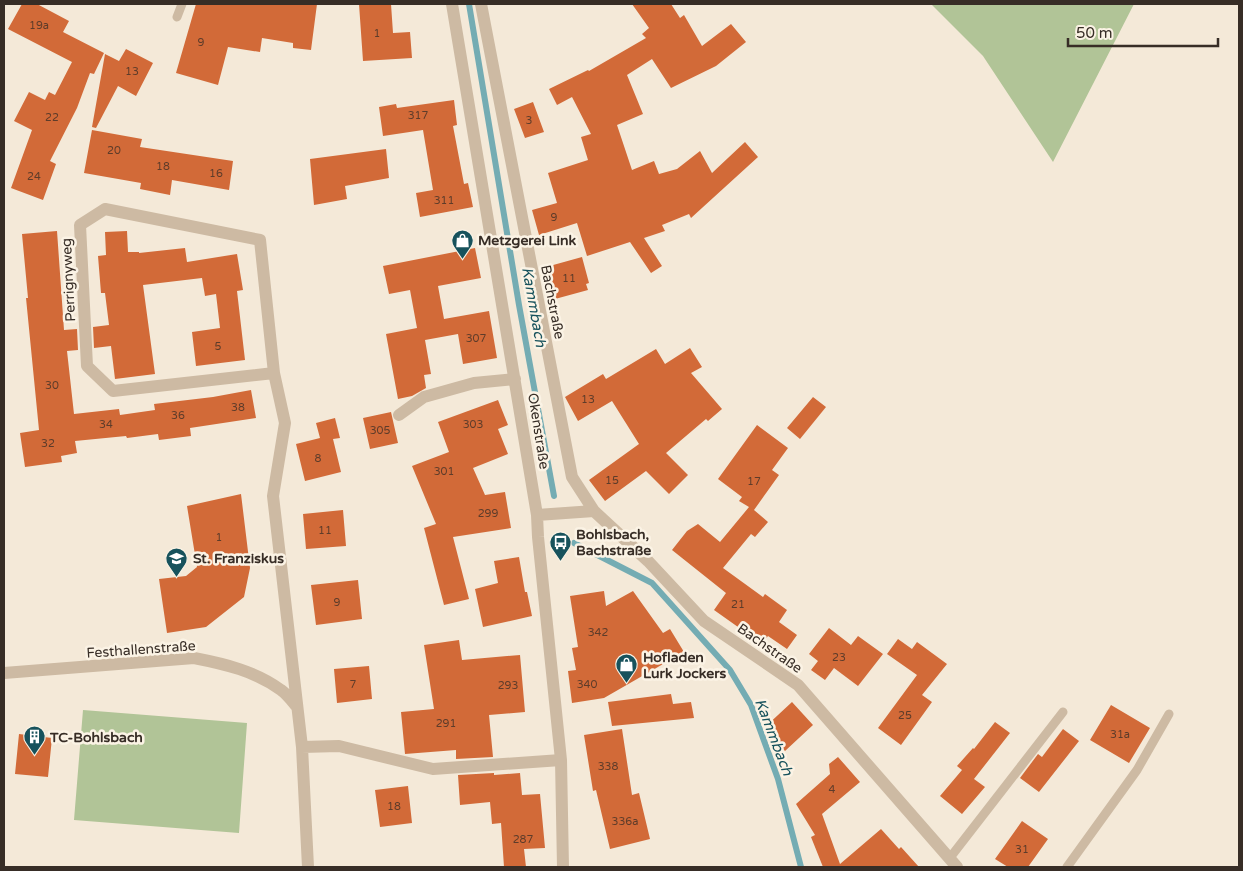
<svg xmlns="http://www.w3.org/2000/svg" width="1243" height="871" font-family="'Varela Round',sans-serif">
  <rect width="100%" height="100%" fill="#f4e9d8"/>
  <path fill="#b1c497" d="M931 4H1134L1053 162 983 56Z
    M83 710 247 723 239 833 74 820Z"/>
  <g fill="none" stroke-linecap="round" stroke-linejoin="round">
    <path stroke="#74acb3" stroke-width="6" d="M469 4 519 305 554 496
      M574 543 652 583 730 670 751 705 778 779 801 867"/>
  </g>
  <path fill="#d26a38" d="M22 4H37L69 21 63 32 104 53 94 74 90 73 77 108 50 161 56 164 43 200 11 188 32 130 14 121 29 92 45 100 49 92 55 95 72 62 8 29Z
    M196 4H317L311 50 293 48V43L262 38 260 52 228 47 218 85 176 73Z
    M359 4H391L393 33 410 32 412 58 363 61Z
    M632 4H671L680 18 684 15 702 46 731 24 746 42 716 66 671 88 652 59 627 75 643 114 617 125 632 170 654 161 659 174 677 169 700 151 712 173 745 142 758 157 691 218 689 214 662 225 665 231 644 238 662 266 651 273 630 242 587 256 577 223 539 235 532 210 557 203 548 173 588 160 581 137 591 134 572 97 557 105 549 89 588 70 589 71 646 38 642 34 649 28Z
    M126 49 153 63 136 96 118 86 96 128 92 127 105 54 119 61Z
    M454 100 457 125 453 126 464 184 468 183 473 207 420 217 416 193 433 190 423 130 383 136 379 107 396 104 397 108Z
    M533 102 544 132 525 138 514 109Z
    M92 130 142 139 140 147 233 161 229 190 172 180 170 195 140 189 141 183 84 173Z
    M386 149 389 178 345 186 347 199 314 205 310 159Z
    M57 231 64 330 77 329 78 350 67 351 74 414 119 409 120 415 155 410 154 404 213 397 251 390 256 418 190 428 191 436 159 440 158 434 127 438 126 436 75 441 77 453 61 456 62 462 25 467 20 433 39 430 26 298H28L22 234Z
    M127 231 128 252H139V253L185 248 187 262 237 254 243 290 237 291 245 360 196 366 192 332 220 328 216 294 205 296 202 278 143 285 155 374 115 379 111 346 94 348 93 327 109 325 105 293H101L98 256 106 255 105 232Z
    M475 248 481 278 438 286 444 319 489 311 497 358 463 364 458 334 425 340 431 374 424 375 426 388 412 396 398 399 386 334 417 328 410 290 389 294 383 266Z
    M582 257 589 283 586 284 588 290 555 299 546 267Z
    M690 348 702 367 691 373 722 409 708 421 706 419 666 453 688 475 669 494 646 471 605 501 589 480 639 444 612 401 578 421 565 397 603 374 606 379 656 349 665 364Z
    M813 397 826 407 800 439 787 428Z
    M498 400 508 425 498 429 508 454 473 468 485 495 505 492 511 528 453 537 469 599 444 605 424 528 436 524 412 466 449 452 438 422Z
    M391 412 398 443 370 449 363 418Z
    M335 418 340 438 333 439 341 472 305 481 296 444 320 438 316 423Z
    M757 425 788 448 772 470 779 475 754 510 768 522 755 537 751 534 723 568 763 597 765 594 787 610 779 622 797 635 787 649 768 636 762 644 714 610 726 593 672 550 687 531 698 524 720 542 749 507 739 501 742 497 718 479Z
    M241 494 250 568 244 597 206 627 167 633 159 579 186 576 197 567 187 506Z
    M343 510 346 546 306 549 303 514Z
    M519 557 525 592H527L532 616 483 627 475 589 498 583 494 561Z
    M358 580 362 619 316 625 311 585Z
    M604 591 606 606 633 591 663 633 670 629 684 652 604 698 572 703 568 671 576 670 572 648 578 647 570 596Z
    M829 628 851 645 858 636 883 654 858 686 834 668 825 680 811 670 818 661 809 654Z
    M898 639 912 649 917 642 947 664 922 695 932 702 901 745 878 728 917 675 887 654Z
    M459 640 462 660 520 655 525 712 489 715 493 757 456 759V750L405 754 401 712 434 709 424 645Z
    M369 666 372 699 337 703 334 669Z
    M671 694 673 704 691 702 694 718 612 726 608 702Z
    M792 702 813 725 785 751 764 728Z
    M1111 705 1150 728 1129 763 1090 740Z
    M995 722 1010 733 974 779 985 787 962 814 940 796 962 770 957 766 973 748 974 749Z
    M622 729 632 795 639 793 650 839 610 849 596 790 593 791 584 735Z
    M1063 729 1079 741 1039 792 1020 778 1038 754 1042 757Z
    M19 734 52 738 48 777 15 774Z
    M838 757 860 782 822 814 840 864 881 829 899 849 901 847 919 867H823L811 837 815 835 796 804 830 774 829 764Z
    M494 773V775L520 773 522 795 540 794 545 848 524 849 526 867H504L501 823 492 824 490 802 460 805 458 775Z
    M408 786 412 823 380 827 375 790Z
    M1022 821 1048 839 1028 867H1008L995 859Z"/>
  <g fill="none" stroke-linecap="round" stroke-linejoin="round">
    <path stroke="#cdbaa3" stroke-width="9" d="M177 17 182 4
      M949 859 1063 712
      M1067 867 1137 770 1169 714"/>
    <path stroke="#cdbaa3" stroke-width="12" d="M452 4 537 515 538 537 561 760 563 867
      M481 4 572 477 594 511 648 561 704 621 798 685 957 867
      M274 373 113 391 87 366 80 225 105 209 260 240 274 373 285 423 273 496 302 747 308 867
      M399 415 424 397 474 383 515 379
      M537 515 594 511
      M4 673 194 658C225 664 255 671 281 690 287 694 292 701 297 707
      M302 747 339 746 433 769 561 760"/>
  </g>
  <defs>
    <symbol id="shop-pin" viewBox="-11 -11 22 30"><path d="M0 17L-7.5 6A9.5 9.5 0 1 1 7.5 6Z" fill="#17525c" stroke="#fbf3e5"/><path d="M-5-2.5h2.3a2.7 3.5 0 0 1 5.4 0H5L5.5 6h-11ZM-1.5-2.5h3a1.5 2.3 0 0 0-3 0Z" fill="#fff"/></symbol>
    <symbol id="bus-pin" viewBox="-11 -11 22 30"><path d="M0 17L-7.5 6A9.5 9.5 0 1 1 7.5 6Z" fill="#17525c" stroke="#fbf3e5"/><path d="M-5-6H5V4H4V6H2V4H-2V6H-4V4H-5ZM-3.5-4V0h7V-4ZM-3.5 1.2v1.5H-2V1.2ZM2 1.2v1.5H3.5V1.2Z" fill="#fff"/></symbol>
    <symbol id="school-pin" viewBox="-11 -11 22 30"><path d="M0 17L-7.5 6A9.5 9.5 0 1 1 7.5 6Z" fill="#17525c" stroke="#fbf3e5"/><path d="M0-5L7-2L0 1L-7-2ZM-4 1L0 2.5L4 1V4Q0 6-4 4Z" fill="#fff"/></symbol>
    <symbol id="building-pin" viewBox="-11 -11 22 30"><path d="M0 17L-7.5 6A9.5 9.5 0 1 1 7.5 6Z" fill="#17525c" stroke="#fbf3e5"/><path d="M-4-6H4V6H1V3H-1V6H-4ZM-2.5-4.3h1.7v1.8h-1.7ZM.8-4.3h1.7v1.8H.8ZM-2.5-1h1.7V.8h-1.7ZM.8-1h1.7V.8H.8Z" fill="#fff"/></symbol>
  </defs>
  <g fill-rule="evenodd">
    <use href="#shop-pin" x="450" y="228" width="25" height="34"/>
    <use href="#bus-pin" x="548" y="530" width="25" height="34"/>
    <use href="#school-pin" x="164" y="546" width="25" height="34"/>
    <use href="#shop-pin" x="614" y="652" width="25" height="34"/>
    <use href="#building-pin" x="22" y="724" width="25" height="34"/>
  </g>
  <g text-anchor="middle" stroke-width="5" stroke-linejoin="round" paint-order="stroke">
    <g font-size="11" fill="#5e3c2a">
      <text x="39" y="29">19a</text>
      <text x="377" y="37">1</text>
      <text x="201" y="46">9</text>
      <text x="132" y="75">13</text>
      <text x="418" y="119">317</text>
      <text x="52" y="121">22</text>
      <text x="529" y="124">3</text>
      <text x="114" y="154">20</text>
      <text x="163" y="170">18</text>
      <text x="216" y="177">16</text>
      <text x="34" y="180">24</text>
      <text x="444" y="204">311</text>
      <text x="554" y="221">9</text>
      <text x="569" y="282">11</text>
      <text x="476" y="342">307</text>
      <text x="218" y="350">5</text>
      <text x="52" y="389">30</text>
      <text x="588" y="403">13</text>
      <text x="238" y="411">38</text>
      <text x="178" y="419">36</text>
      <text x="106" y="428">34</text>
      <text x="473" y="428">303</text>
      <text x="380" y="434">305</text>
      <text x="48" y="447">32</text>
      <text x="318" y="462">8</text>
      <text x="444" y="475">301</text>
      <text x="612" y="484">15</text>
      <text x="754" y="485">17</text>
      <text x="488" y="517">299</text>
      <text x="325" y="534">11</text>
      <text x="219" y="541">1</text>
      <text x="337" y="606">9</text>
      <text x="738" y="608">21</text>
      <text x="598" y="636">342</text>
      <text x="839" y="661">23</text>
      <text x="353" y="688">7</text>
      <text x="587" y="688">340</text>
      <text x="508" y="689">293</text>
      <text x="905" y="719">25</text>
      <text x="446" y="727">291</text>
      <text x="1120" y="738">31a</text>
      <text x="608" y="770">338</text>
      <text x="832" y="793">4</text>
      <text x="394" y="810">18</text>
      <text x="625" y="825">336a</text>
      <text x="523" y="843">287</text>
      <text x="1022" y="853">31</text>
    </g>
    <g font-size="14" font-weight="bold" fill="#372d26" stroke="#fbf3e5" text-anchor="start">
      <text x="478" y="245">Metzgerei Link</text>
      <text x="576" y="539">Bohlsbach,<tspan x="576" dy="16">Bachstraße</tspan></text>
      <text x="193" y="563">St. Franziskus</text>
      <text x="643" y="662">Hofladen<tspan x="643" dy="16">Lurk Jockers</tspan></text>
      <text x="50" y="742">TC-Bohlsbach</text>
    </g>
    <g font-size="14" fill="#372d26" stroke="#fbf3e5">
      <text transform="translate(68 280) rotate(-93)" y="5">Perrignyweg</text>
      <text transform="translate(553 302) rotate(79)" y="5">Bachstraße</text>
      <text transform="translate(539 431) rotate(81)" y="5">Okenstraße</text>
      <text transform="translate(770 648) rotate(35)" y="5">Bachstraße</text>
      <text transform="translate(141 649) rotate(-4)" y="5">Festhallenstraße</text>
    </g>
    <g font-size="15" font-style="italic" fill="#17525c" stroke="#fbf3e5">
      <text transform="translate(534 307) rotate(80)" y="5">Kammbach</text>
      <text transform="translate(774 737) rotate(69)" y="5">Kammbach</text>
    </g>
  </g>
  <rect width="1243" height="871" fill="none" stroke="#372d26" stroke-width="10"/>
  <path d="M1068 38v8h150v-8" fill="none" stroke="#372d26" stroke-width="2.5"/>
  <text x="1076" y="38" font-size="15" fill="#372d26" stroke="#fbf3e5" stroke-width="4" paint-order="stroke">50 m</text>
</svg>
